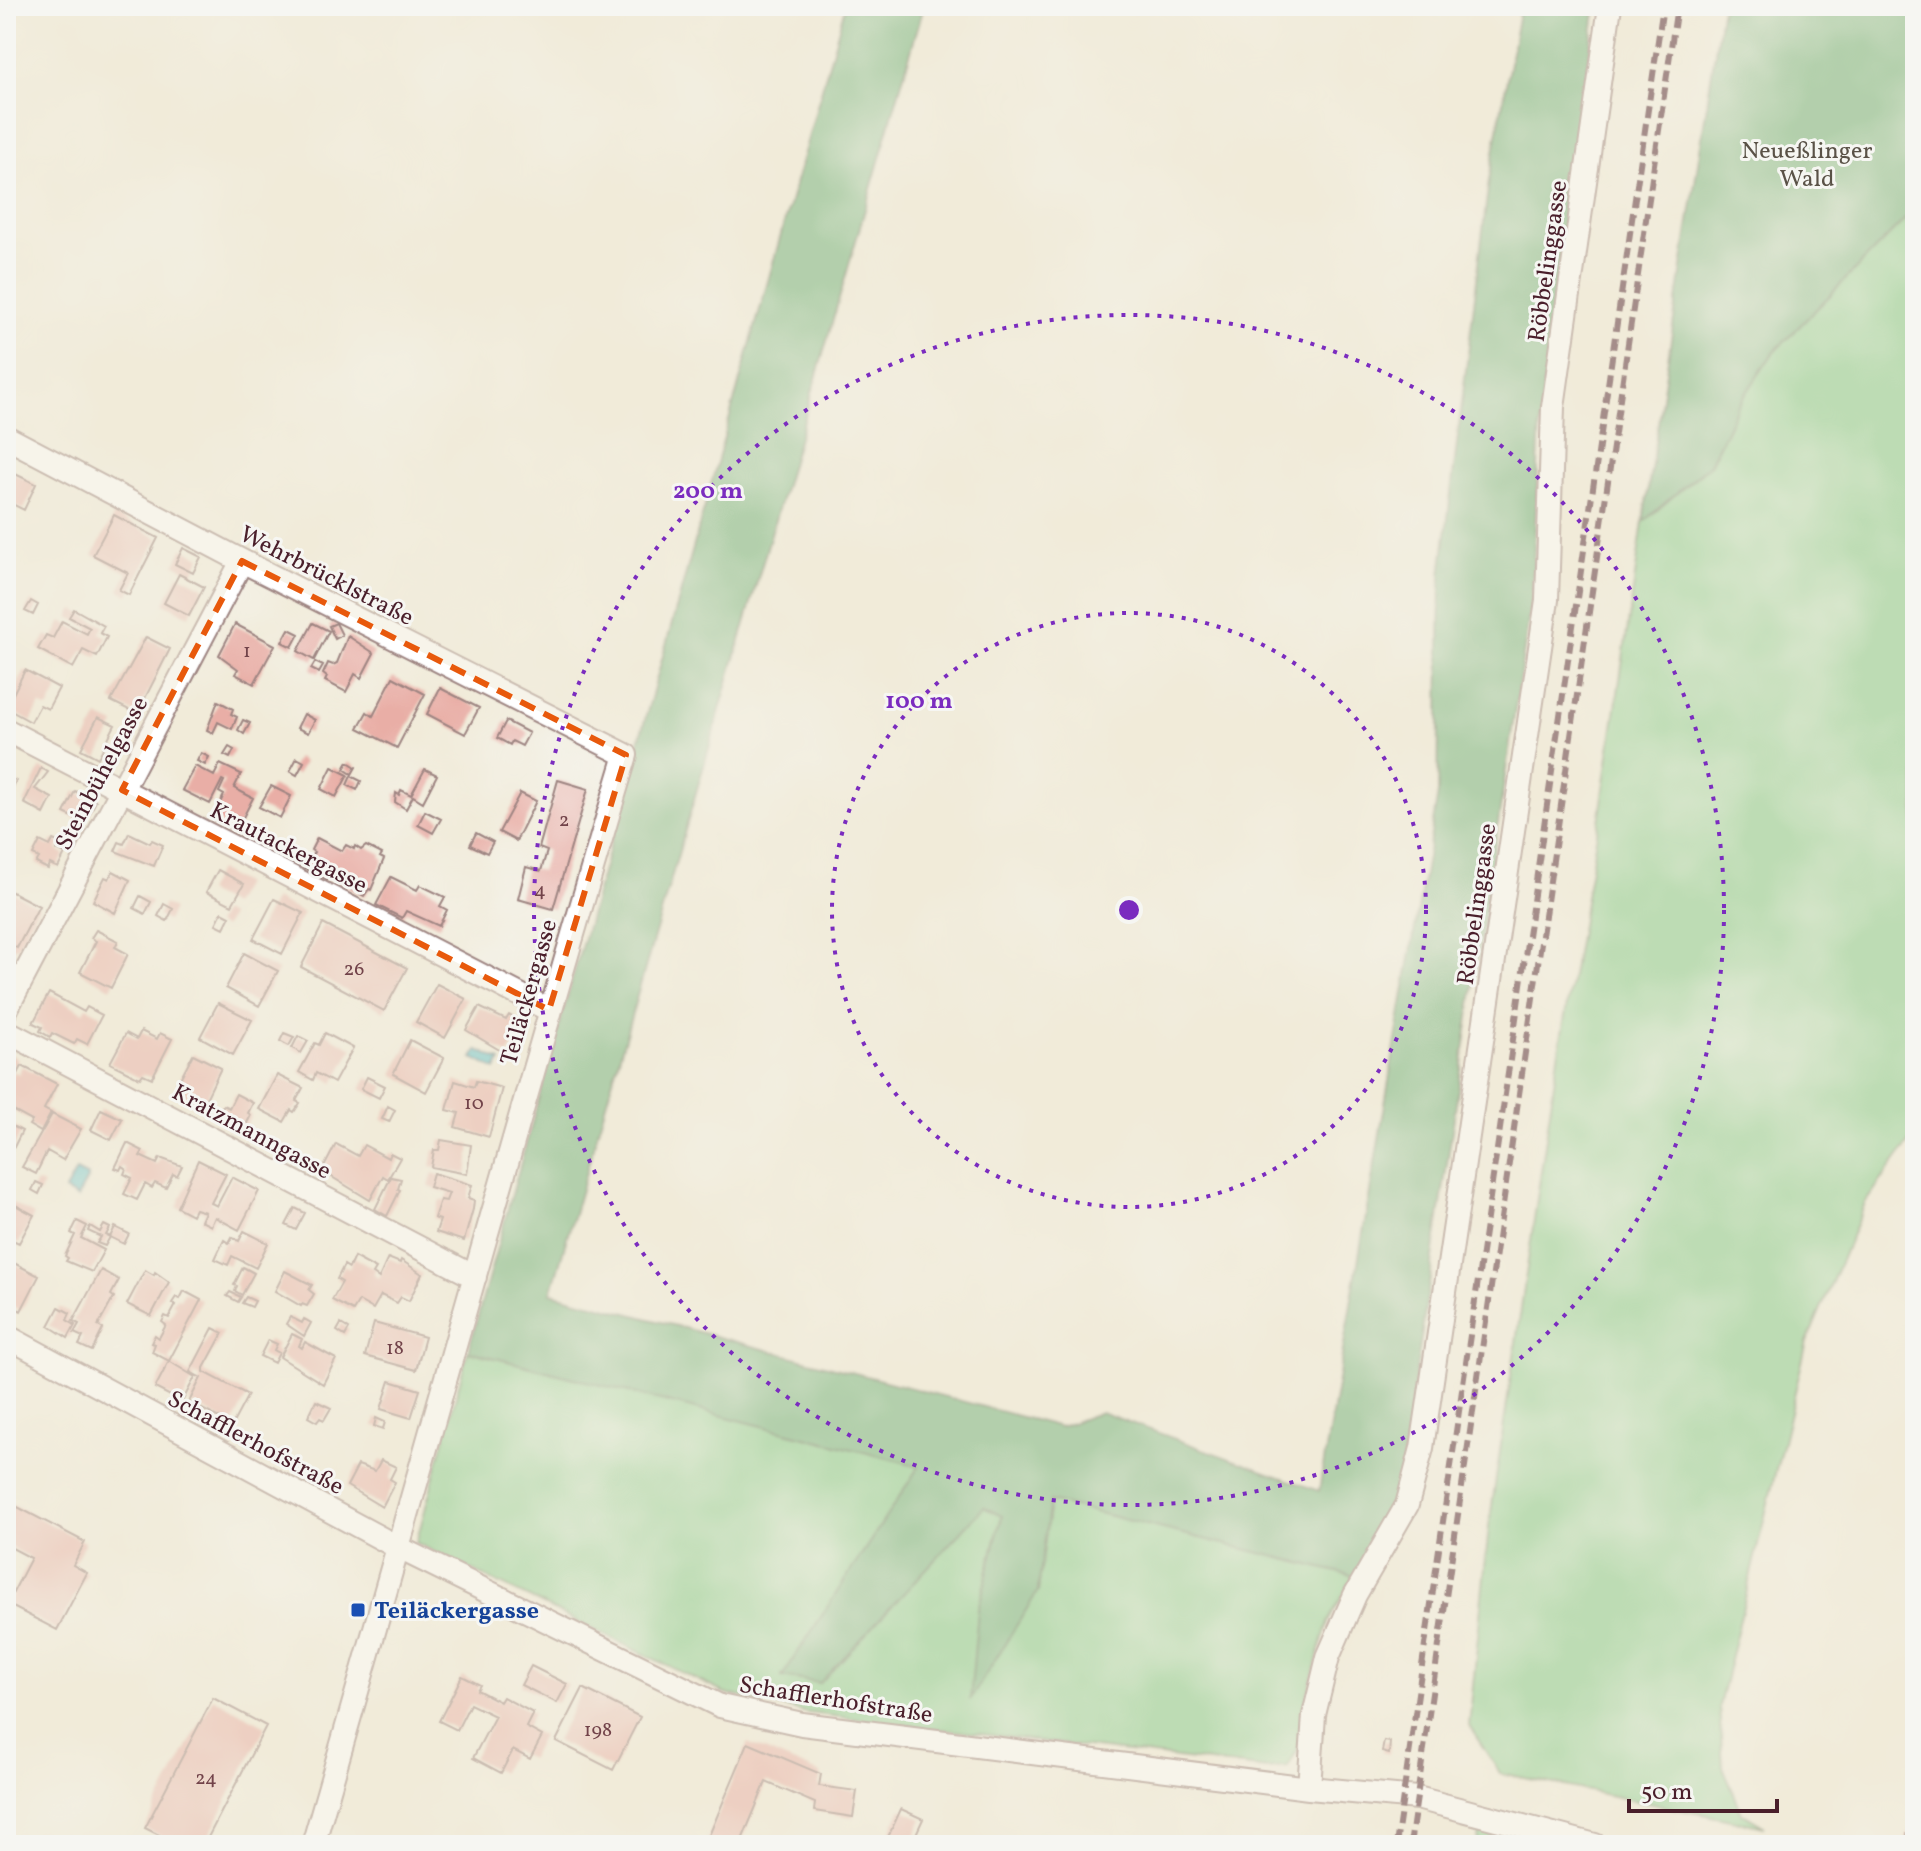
<svg xmlns="http://www.w3.org/2000/svg" width="1921" height="1851" font-family="Vollkorn,serif">
  <rect width="100%" height="100%" fill="#f6f6f2"/>
  <filter id="ink" filterUnits="userSpaceOnUse"><feTurbulence type="fractalNoise" baseFrequency=".0125" numOctaves="2"/><feDisplacementMap in="SourceGraphic" scale="16" xChannelSelector="R" yChannelSelector="G"/><feConvolveMatrix kernelMatrix="1 2 1 2 8 2 1 2 1" color-interpolation-filters="sRGB"/></filter>
  <filter id="wash" filterUnits="userSpaceOnUse"><feTurbulence type="fractalNoise" baseFrequency=".006" numOctaves="4" result="noise"/><feDisplacementMap in="SourceGraphic" scale="32" xChannelSelector="R" yChannelSelector="G"/><feGaussianBlur stdDeviation="1.8" result="paint"/><feColorMatrix in="noise" values="0 0 0 0 0 0 0 0 0 0 0 0 0 0 0 0 0 1.4 0 .05"/><feComposite in="paint" operator="in"/></filter>
  <g filter="url(#wash)">
    <rect width="100%" height="100%" fill="#f1ebd9"/>
    <path fill="#7fca87" stroke="#647459" stroke-width="2" d="M1915 209V1134L1865 1203 1807 1342 1719 1706 1723 1767 1742 1813 1765 1827 1500 1773 1469 1726 1489 1526 1558 1056 1600 816 1643 522 1710 465 1737 407 1773 353Z
      M468 1351 920 1466 782 1677 820 1683 983 1507 1002 1515 978 1610 1038 1591 1050 1501 1354 1576 1328 1622 1305 1703 1300 1745 1288 1767 1267 1769 807 1713 724 1693 416 1543Z
      M1480 1832 1521 1845H1477Z"/>
    <path fill="#67ae74" stroke="#586650" stroke-width="2" d="M845 6H924L551 1293 1060 1427 1101 1412 1319 1491 1438 793 1441 575 1489 180 1520 6H1596L1541 402 1532 596 1397 1499 1354 1576 1050 1501 1038 1591 970 1700 978 1610 1002 1516 984 1507 820 1683 782 1677 919 1466 468 1351Z
      M1722 6H1915V209L1773 353 1737 407 1710 464 1643 522Z"/>
    <path fill="#4dbbc6" stroke="#4c6d78" stroke-width="2" d="M478 1050 501 1061 496 1070 473 1058Z
      M76 1171 88 1177 77 1198 65 1191Z"/>
    <g id="blocks">
      <path fill="#e9aea6" d="M9 471 36 484 24 510 6 501V478Z
        M114 515 158 538 129 595 119 590 128 573 93 555Z
        M183 548 201 557 193 573 175 564Z
        M179 574 204 587 189 616 164 603Z
        M31 601 38 605 33 615 25 611Z
        M74 609 104 626 100 633 107 637 97 657 83 650 73 668 38 649 46 635 53 638 62 621 87 634 90 628 69 617Z
        M313 623 329 631 314 660 298 651Z
        M336 623 342 635 335 639 329 626Z
        M235 624 275 645 254 684 235 674 238 669 219 655Z
        M289 629 299 634 292 647 282 642Z
        M348 636 374 653 361 678 355 674 346 692 325 681 327 677 323 674 328 663 333 665 337 663Z
        M146 637 170 649 137 714 111 701Z
        M315 662 323 666 319 673 311 669Z
        M25 670 59 688 48 709 40 705 31 722 6 708Z
        M393 677 425 694 397 748 358 728 367 712 373 716Z
        M440 688 479 708 465 734 427 714Z
        M218 701 233 709 231 714 237 717 232 729 218 722 213 733 207 730Z
        M304 714 315 720 308 733 297 728Z
        M98 717 115 725 98 758 81 749Z
        M243 720 250 723 244 734 238 730Z
        M506 721 529 733 522 746 512 741 510 745 497 738Z
        M229 747 234 750 230 758 224 755Z
        M201 753 209 757 205 765 197 761Z
        M297 758 304 762 297 775 290 771Z
        M348 762 356 767 352 774 344 769Z
        M220 764 241 774 234 788 253 798 236 831 212 819 224 795 219 792 224 781 222 780 210 804 182 790 195 766 214 776Z
        M332 767 348 775 336 797 321 789Z
        M41 768 48 772 35 789 52 798 44 814 24 803Z
        M425 769 437 775 423 802 413 796 406 809 395 802 396 793 399 795 401 790 411 795Z
        M6 776 16 781 6 802Z
        M351 776 361 781 357 790 347 785Z
        M558 780 588 789 553 909 518 899 526 867 541 871 547 851 539 848Z
        M271 786 291 796 280 818 259 807Z
        M75 791 96 801 85 823 64 813Z
        M520 793 536 801 516 841 499 832Z
        M425 811 441 819 433 833 418 825Z
        M129 833 150 843 152 840 163 845 154 866 115 851 119 842 124 844Z
        M476 833 493 842 487 853 470 845Z
        M317 838 342 851 346 845 354 849 355 846 361 850 366 846 382 854 380 857 384 859 371 890 369 889 364 896 329 876 327 880 305 868 314 852 311 850Z
        M53 840 60 843 57 850 65 854 58 868 50 864 48 869 36 863 39 858 33 855 40 841 50 846Z
        M218 870 244 884 232 905 206 892Z
        M113 871 130 880 115 913 93 901 105 877 109 879Z
        M391 877 417 890 420 885 445 897 440 906 447 910 439 926 406 911 402 918 376 905Z
        M10 891 39 906 17 948 14 946 11 953 6 950V899Z
        M140 896 151 902 145 914 134 908Z
        M274 899 303 913 282 954 253 939Z
        M164 904 173 909 167 921 158 916Z
        M222 912 230 916 224 928 216 924Z
        M323 924 407 968 384 1011 301 967Z
        M96 930 118 941 115 947 128 954 111 988 80 972 96 941 91 938Z
        M244 953 278 971 259 1006 226 988Z
        M437 984 466 999 445 1038 416 1022Z
        M49 993 84 1012 87 1007 102 1015 87 1044 77 1039 74 1044 52 1033 50 1037 40 1031 42 1027 33 1023Z
        M218 1003 252 1020 233 1055 200 1037Z
        M479 1007 506 1020 509 1015 523 1023 508 1055 466 1030Z
        M141 1031 157 1039 160 1033 172 1039 152 1078 143 1074 140 1078 110 1063 126 1033 137 1039Z
        M284 1033 294 1037 289 1046 280 1041Z
        M325 1033 353 1048 334 1083 316 1073 313 1080 299 1072 315 1043 319 1045Z
        M298 1036 308 1041 301 1053 292 1048Z
        M410 1040 444 1058 426 1092 393 1074Z
        M193 1054 221 1068 201 1109 173 1092Z
        M8.5 1060a4.5 4.5 0 1 1 9 0a4.5 4.5 0 1 1-9 0Z
        M22 1066 57 1084 44 1109 51 1113 41 1132 29 1125 32 1121 6 1107 9 1092 6 1087 14 1071 18 1074Z
        M277 1075 303 1088 296 1101 300 1103 294 1112 291 1110 284 1122 259 1109Z
        M367 1077 385 1086 379 1098 361 1089Z
        M455 1081 474 1087 476 1081 502 1088 489 1137 455 1127 459 1113 447 1110Z
        M236 1094 253 1103 248 1113 251 1115 242 1133 216 1119 223 1105 229 1108Z
        M388 1106 395 1110 389 1122 382 1119Z
        M101 1109 122 1119 111 1140 91 1130Z
        M52 1114 81 1129 63 1160 47 1151 36 1174 22 1167Z
        M6 1123 22 1131 6 1163Z
        M441 1140 471 1145 467 1174 431 1167 434 1150H439Z
        M127 1143 143 1151 140 1156 157 1164 160 1158 182 1166 177 1176 173 1174 166 1188 155 1183 152 1188 145 1184 137 1200 124 1194 132 1178 124 1174 126 1169 122 1166 120 1170 115 1168Z
        M336 1144 358 1156 364 1145 388 1158 390 1153 400 1158 388 1179 383 1176 370 1200 322 1171Z
        M198 1160 226 1174 211 1203 217 1206 232 1177 259 1191 239 1230 215 1217 211 1226 201 1221 205 1212 195 1209 192 1215 177 1207Z
        M433 1173 472 1185 468 1198 474 1200 473 1209 464 1241 436 1232 440 1220 434 1218 440 1200 446 1201 449 1193 429 1187Z
        M391 1177 401 1179 398 1189 400 1190 387 1216 375 1209Z
        M36 1182 43 1185 39 1194 32 1190Z
        M6 1200 34 1215 19 1243 6 1237Z
        M295 1208 305 1213 296 1230 286 1225Z
        M77 1221 87 1226 81 1238 104 1250 92 1272 66 1261 68 1258 65 1256 75 1235 71 1233Z
        M104 1225 110 1228 106 1235 110 1237 105 1246 97 1243 101 1237 88 1231 90 1226 100 1232Z
        M115 1227 129 1234 124 1244 110 1237Z
        M244 1231 268 1243 256 1268 232 1256 228 1265 215 1259 224 1240 229 1243 232 1237 239 1241Z
        M354 1257 376 1269 373 1274 379 1278 388 1258 400 1263 401 1260 422 1274 409 1301 401 1297 397 1303 381 1295 373 1309 359 1301 353 1311 332 1300 342 1282 337 1279 344 1265 349 1268Z
        M10 1261 39 1276 21 1311 6 1303V1270Z
        M243 1267 254 1273 242 1295 235 1291 237 1286 234 1285Z
        M101 1270 119 1280 111 1295 114 1297 98 1326 103 1329 92 1351 79 1345 83 1337 74 1333 79 1324 73 1321Z
        M145 1270 154 1275 155 1272 169 1282 151 1316 127 1304Z
        M285 1271 312 1285 309 1290 314 1294 307 1306 302 1304 301 1306 275 1291Z
        M184 1291 201 1300 169 1361 152 1352 155 1344 151 1343 155 1335 159 1338 166 1325 162 1322 165 1316 169 1318 176 1305 172 1303 176 1297 180 1299Z
        M230 1292 241 1297 238 1302 227 1296Z
        M246 1297 255 1301 252 1307 242 1303Z
        M59 1307 70 1313 67 1320 75 1325 68 1338 49 1326Z
        M290 1317 302 1323 304 1319 311 1323 304 1336 286 1324Z
        M374 1323 425 1337 416 1370 365 1356Z
        M341 1324 349 1329 345 1336 337 1331Z
        M213 1328 223 1333 204 1368V1372L248 1395 232 1425 189 1402 201 1378 190 1372Z
        M292 1334 302 1339 299 1346 302 1348 305 1342 336 1359 323 1384 280 1357Z
        M268 1340 277 1344 274 1350 279 1353 274 1363 260 1356Z
        M169 1361 195 1377 182 1402 155 1388Z
        M390 1381 420 1390 411 1418 381 1409Z
        M316 1401 331 1408 324 1420 320 1418 317 1422 308 1417Z
        M376 1418 385 1422 383 1429 374 1426Z
        M381 1460 396 1467 390 1479 395 1482 382 1507 347 1486 358 1465 375 1471Z
        M6 1501 85 1542 73 1565 87 1573 57 1630 7 1604 31 1558 6 1545Z
        M531 1666 567 1684 557 1703 521 1685Z
        M462 1676 480 1685 477 1690 500 1702 503 1697 533 1713 526 1727 542 1736 530 1759 513 1750 501 1773 473 1758 495 1716 470 1704 457 1730 439 1721Z
        M583 1688 640 1717 613 1770 556 1741Z
        M213 1698 266 1726 204 1845H179L145 1828Z
        M1384 1741 1390 1742 1389 1754 1382 1752Z
        M748 1743 821 1774 819 1786 857 1791 853 1817 814 1811 815 1803 766 1782 740 1845H705Z
        M901 1809 923 1819 911 1845H904L888 1837Z
        M1907 1834 1915 1835 1914 1845H1905Z"/>
    </g>
  </g>
  <g filter="url(#ink)">
    <use href="#blocks" fill-opacity="0" stroke="#9e8582" stroke-width="2"/>
    <g fill="none" stroke-linecap="round" stroke-linejoin="round">
      <defs>
        <path id="street" d="M6 437 242 561 626 755C517 1117 418 1482 313 1845
          M6 730 549 1010
          M6 1010 242 561
          M6 1031 475 1277
          M6 1336 399 1548 720 1706 802 1724 1309 1788 1417 1798 1595 1845
          M1309 1788 1314 1715 1328 1657 1355 1595 1407 1505 1422 1448 1547 600 1553 407 1610 6"/>
      </defs>
      <use href="#street" stroke="#9e8582" stroke-width="26"/>
      <use href="#street" stroke="#fff" stroke-width="22"/>
      <path stroke="#4a1f2b" stroke-width="6" stroke-dasharray="12 6" stroke-linecap="butt" d="M1396 1845 1663 6
        M1410 1845 1677 6"/>
    </g>
  </g>
  <path d="M0 0H1921V1851H0ZM242 561 626 755 549 1010 122 790Z" fill="#f1ebd9" fill-opacity=".55" fill-rule="evenodd"/>
  <path fill="none" stroke="#e8590c" stroke-width="6" stroke-dasharray="16 10" stroke-linejoin="round" d="M242 561 626 755 549 1010 122 790Z"/>
  <g fill="none" stroke="#7b2cbf" stroke-width="4" stroke-dasharray="4 8">
    <circle cx="1129" cy="910" r="297"/>
    <circle cx="1129" cy="910" r="595"/>
  </g>
  <rect fill="#1a4fb4" stroke="#f6f6f2" stroke-width="3" x="350" y="1602" width="16" height="16" rx="4"/>
  <g text-anchor="middle" stroke-width="6" stroke-linejoin="round" paint-order="stroke">
    <g font-size="20" fill="#72434a">
      <text x="247" y="657">1</text>
      <text x="564" y="826">2</text>
      <text x="540" y="896">4</text>
      <text x="354" y="975">26</text>
      <text x="474" y="1109">10</text>
      <text x="395" y="1354">18</text>
      <text x="598" y="1736">198</text>
      <text x="206" y="1784">24</text>
    </g>
    <g font-size="24" fill="#5a5247" stroke="#f6f6f2">
      <text x="1807" y="158">Neueßlinger<tspan x="1807" dy="28">Wald</tspan></text>
    </g>
    <g font-size="24" fill="#4a1f2b" stroke="#f6f6f2">
      <text transform="translate(1547 261) rotate(-82)" y="8">Röbbelinggasse</text>
      <text transform="translate(327 575) rotate(27)" y="8">Wehrbrücklstraße</text>
      <text transform="translate(101 773) rotate(-62)" y="8">Steinbühelgasse</text>
      <text transform="translate(289 847) rotate(27)" y="8">Krautackergasse</text>
      <text transform="translate(1476 904) rotate(-82)" y="8">Röbbelinggasse</text>
      <text transform="translate(528 992) rotate(-74)" y="8">Teiläckergasse</text>
      <text transform="translate(252 1131) rotate(28)" y="8">Kratzmanngasse</text>
      <text transform="translate(256 1442) rotate(28)" y="8">Schafflerhofstraße</text>
      <text transform="translate(836 1699) rotate(9)" y="8">Schafflerhofstraße</text>
    </g>
    <g font-size="24" font-weight="bold" fill="#164399" stroke="#f6f6f2" text-anchor="start">
      <text x="374" y="1618">Teiläckergasse</text>
    </g>
  </g>
  <circle cx="1129" cy="910" r="12" fill="#7b2cbf" stroke="#f6f6f2" stroke-width="4"/>
  <g font-size="24" text-anchor="middle" font-weight="bold" fill="#7b2cbf" stroke="#f6f6f2" stroke-width="6" stroke-linejoin="round" paint-order="stroke">
    <text x="708" y="498">200 m</text>
    <text x="919" y="708">100 m</text>
  </g>
  <rect width="1921" height="1851" fill="none" stroke="#f6f6f2" stroke-width="32"/>
  <path d="M1629 1799v12h148v-12" fill="none" stroke="#4a1f2b" stroke-width="4"/>
  <text x="1641" y="1799" font-size="24" fill="#4a1f2b" stroke="#f6f6f2" stroke-width="6" paint-order="stroke">50 m</text>
</svg>
